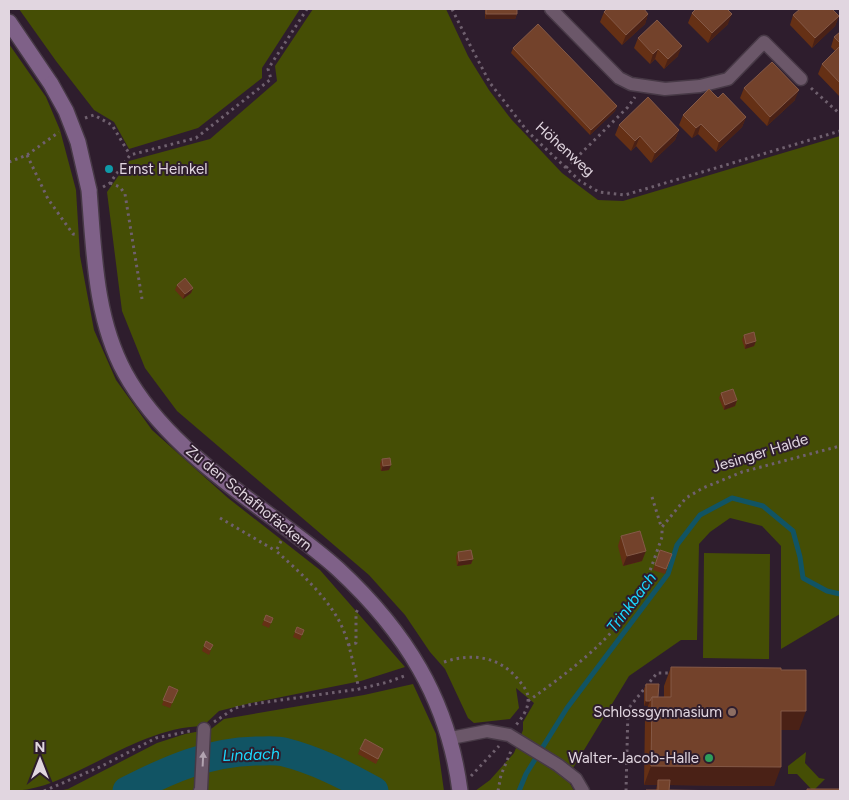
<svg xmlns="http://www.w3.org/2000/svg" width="849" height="800" font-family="Figtree,sans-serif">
  <rect width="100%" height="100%" fill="#2e1d2d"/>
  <path fill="#454e05" d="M19 9H300L262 68V78L198 128 129 149 114 122 94 110 56 61Z
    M313 9H446L468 56 489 90 511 119 562 173 598 200 623 201 840 136V614L781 649V546L762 526 730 518 710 532 699 544 697 640H681L629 676 567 778 574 791H475L490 780 514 753 523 730V722L534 703 516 688 519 708 510 719 474 723 468 718 445 669 430 652 405 615 369 575 177 411 145 368 122 311 107 192 129 161 210 139 277 81 275 66Z
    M9 44 46 97 60 130 76 190 80 256 94 330 116 380 152 430 228 498 320 570 405 667 361 681 251 703 219 711 203 726C158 727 118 752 78 771 55 782 34 791 9 791Z
    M704 553 770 554 769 659 703 658Z
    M413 684 436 734 444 791H243L221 790 220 791H58L68 789 157 743 185 734 211 729 224 719 364 695Z
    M806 752 805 763 819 778 825 779 813 791 797 774H788V766Z"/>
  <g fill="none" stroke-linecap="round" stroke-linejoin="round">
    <path stroke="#115464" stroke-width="5" d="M519 791 526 774 567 708 668 574 677 545 700 515 732 498 763 506 793 531 800 557 803 578 827 591 840 594"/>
    <path stroke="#115464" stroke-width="29" d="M127 791C170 769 208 752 257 751 265 751 276 750 284 752 316 760 345 775 374 791"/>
    <defs>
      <path id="street" d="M551 9 619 78 631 84 665 89 700 86 728 79 764 42 801 79
        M451 738 487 731 509 735 558 765 576 779 583 791
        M200 791 201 789 204 729"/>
      <path id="secondary" d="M9 22 51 84
        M89 190C94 252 95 318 125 373 155 428 211 472 260 508 286 528 314 547 338 569 405 631 448 699 460 791"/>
    </defs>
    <use href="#street" stroke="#473946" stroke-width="15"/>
    <use href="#secondary" stroke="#473946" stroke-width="18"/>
    <path stroke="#6f606e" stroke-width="3" stroke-dasharray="2.5 4" stroke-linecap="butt" d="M452 9 470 45 490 83 528 132 580 181 599 192 625 195 840 131
      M811 88 840 114
      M85 118 94 115 112 125 130 155
      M27 155 48 199 73 234 78 235
      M9 162 27 155 59 132
      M566 168 628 107 635 97
      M110 183 120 187 125 194 142 299
      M103 187 110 183 130 155 196 138 271 79 268 69 307 9
      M652 497 661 526
      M220 518 276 551
      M281 541 276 551C300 572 330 599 343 629 351 648 354 669 359 689
      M348 645 356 643V613L358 609
      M444 662C474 652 502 657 521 683 525 688 529 694 528 701 528 710 521 719 516 725
      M528 701C565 675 608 643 633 605 646 586 654 559 662 537V527L686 498 703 488 742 472 840 446
      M214 722 235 708 253 704 359 689 388 682 407 675
      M471 776 499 746
      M44 791 102 766 156 738 190 731
      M498 791 501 775 511 751
      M626 791 628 709 657 673H673"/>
    <use href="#street" stroke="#6b5769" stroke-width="12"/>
    <use href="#secondary" stroke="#7f6188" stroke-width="15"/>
    <defs>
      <path id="secondary-bridge" d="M51 84 66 111 78 142 89 190"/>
    </defs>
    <use href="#secondary-bridge" stroke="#473946" stroke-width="18" stroke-linecap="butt"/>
    <use href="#secondary-bridge" stroke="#7f6188" stroke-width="15"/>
  </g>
  <path fill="#653015" d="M485 9H517V14L515 19H485Z
    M604 12 648 14 645 24 622 45 600 22Z
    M692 13 728 24 708 43 688 23Z
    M793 15 839 16 835 26 812 48 790 25Z
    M840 32V97L818 74 822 64 835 51 831 47 834 37Z
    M638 38 678 56 664 69 655 59 650 64 634 48Z
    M513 48 617 106 615 111 590 135 511 53Z
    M744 88 795 100 767 126 740 98Z
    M718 98 746 117 742 127 716 152 698 134 692 138 679 125 683 115Z
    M619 125 679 130 675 140 651 163 636 146 631 151 615 135Z
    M177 285 193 288 191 293 183 299 175 290Z
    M744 335 756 341 754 346 745 349 742 340Z
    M721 393 737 400 735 406 724 410 719 398Z
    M382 459 389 470 381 471 380 464Z
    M621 536 642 561 623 566 618 546Z
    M660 550 672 554 665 574 653 570Z
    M458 552 473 559 471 564 457 566 456 557Z
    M266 615 273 618 269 628 262 625Z
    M297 627 304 630 300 640 293 637Z
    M204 646 211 650 209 655 202 651Z
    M671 667 781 670 799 730H781L774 786 670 785 669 790 730 791H645L646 790H656L657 785H644L645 717 648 706H644V689L646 684 658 697H664V686Z
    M169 686 178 690 170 708 162 705Z
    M360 749 381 754 376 764 358 754Z"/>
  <path fill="#4a2116" d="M486 14H517L515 19H485Z
    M648 14 645 24 622 45 626 35Z
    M732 14 728 24 708 43 712 33Z
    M839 16 835 26 812 48 815 38Z
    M682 46 678 56 664 69 668 59Z
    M658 49 655 59 650 64 653 54Z
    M799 90 795 100 767 126 770 117Z
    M617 106 615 111 590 135 591 130Z
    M746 117 742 127 716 152 719 142Z
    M701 124 698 134 692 138 696 128Z
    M679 130 675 140 651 163 655 153Z
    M640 136 636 146 631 151 635 141Z
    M193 288 191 293 183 299 185 294Z
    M756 341 754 346 745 349 746 344Z
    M737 400 735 406 724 410 725 405Z
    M391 465 389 470 381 471 383 466Z
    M646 551 642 561 623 566 627 556Z
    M473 559 471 564 457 566 459 561Z
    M646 701H650L648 706H644Z
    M781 711H806L799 730H774Z
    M651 766 781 767 774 786 658 785V780L657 785H644Z"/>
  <path fill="#73422b" stroke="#845947" d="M486 9H517V14H486Z
    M607 9H644L648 14 626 35 604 12Z
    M696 9H727L732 14 712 33 692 13Z
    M800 9H832L839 16 815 38 793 15Z
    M657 20 682 46 668 59 658 49 653 54 638 38Z
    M538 24 617 106 591 130 513 48Z
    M840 32V43L834 37Z
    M840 46V83L822 64Z
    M772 62 799 90 770 117 744 88Z
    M709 89 718 98 723 93 746 117 719 142 701 124 696 128 683 115Z
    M648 97 679 130 655 153 640 136 635 141 619 125Z
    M185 278 193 288 185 294 177 285Z
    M754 332 756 341 746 344 744 335Z
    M733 389 737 400 725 405 721 393Z
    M390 458 391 465 383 466 382 459Z
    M640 531 646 551 627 556 621 536Z
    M471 550 473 559 459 561 458 552Z
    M660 550 672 554 666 569 655 565Z
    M266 615 273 618 271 623 264 620Z
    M297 627 304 630 302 635 295 632Z
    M206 641 213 645 210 650 204 646Z
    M671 667 781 668V670H806V711H781V767L651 766 652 697H671Z
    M646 684H659L658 697H652L650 701H646Z
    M169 686 178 690 172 703 163 700Z
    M365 739 383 749 378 759 360 749Z
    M658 780H670L669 790 730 791H646V790H658Z
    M807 789H840V791H807Z"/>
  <defs><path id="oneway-solid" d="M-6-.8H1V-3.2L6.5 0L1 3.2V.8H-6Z" transform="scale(1.25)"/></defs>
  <use fill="#b2a3b0" href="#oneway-solid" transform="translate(203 759) rotate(-87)"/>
  <circle fill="#0f9aa8" stroke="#2e1d2d" stroke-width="2" cx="109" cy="169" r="5"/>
  <circle fill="#8d6e63" stroke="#2e1d2d" stroke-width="2" cx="732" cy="712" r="5"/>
  <circle fill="#2e9e5b" stroke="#2e1d2d" stroke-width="2" cx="709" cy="758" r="5"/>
  <g text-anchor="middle" stroke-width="4" stroke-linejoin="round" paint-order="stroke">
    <g font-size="15" fill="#e1d6e0" stroke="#2e1d2d">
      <text transform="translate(565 149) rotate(42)" y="5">Höhenweg</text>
      <text transform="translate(760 453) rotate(-17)" y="5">Jesinger Halde</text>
      <text transform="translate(249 498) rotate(39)" y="5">Zu den Schafhofäckern</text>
    </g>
    <g font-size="15" fill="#e1d6e0" stroke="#2e1d2d" text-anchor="end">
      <text x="119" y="174" text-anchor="start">Ernst Heinkel</text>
      <text x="722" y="717">Schlossgymnasium</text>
      <text x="699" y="763">Walter-Jacob-Halle</text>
    </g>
    <g font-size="16" font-style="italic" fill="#1ad9ff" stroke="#2e1d2d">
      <text transform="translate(631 602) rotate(-53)" y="6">Trinkbach</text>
      <text transform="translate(251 754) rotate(-2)" y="6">Lindach</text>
    </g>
  </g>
  <rect width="849" height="800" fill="none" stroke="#e1d6e0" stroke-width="20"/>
  <g transform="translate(40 760)" stroke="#2e1d2d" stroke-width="4" paint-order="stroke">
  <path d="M0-4L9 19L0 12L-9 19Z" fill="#e1d6e0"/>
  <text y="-8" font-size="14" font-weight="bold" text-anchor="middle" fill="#e1d6e0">N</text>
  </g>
</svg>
